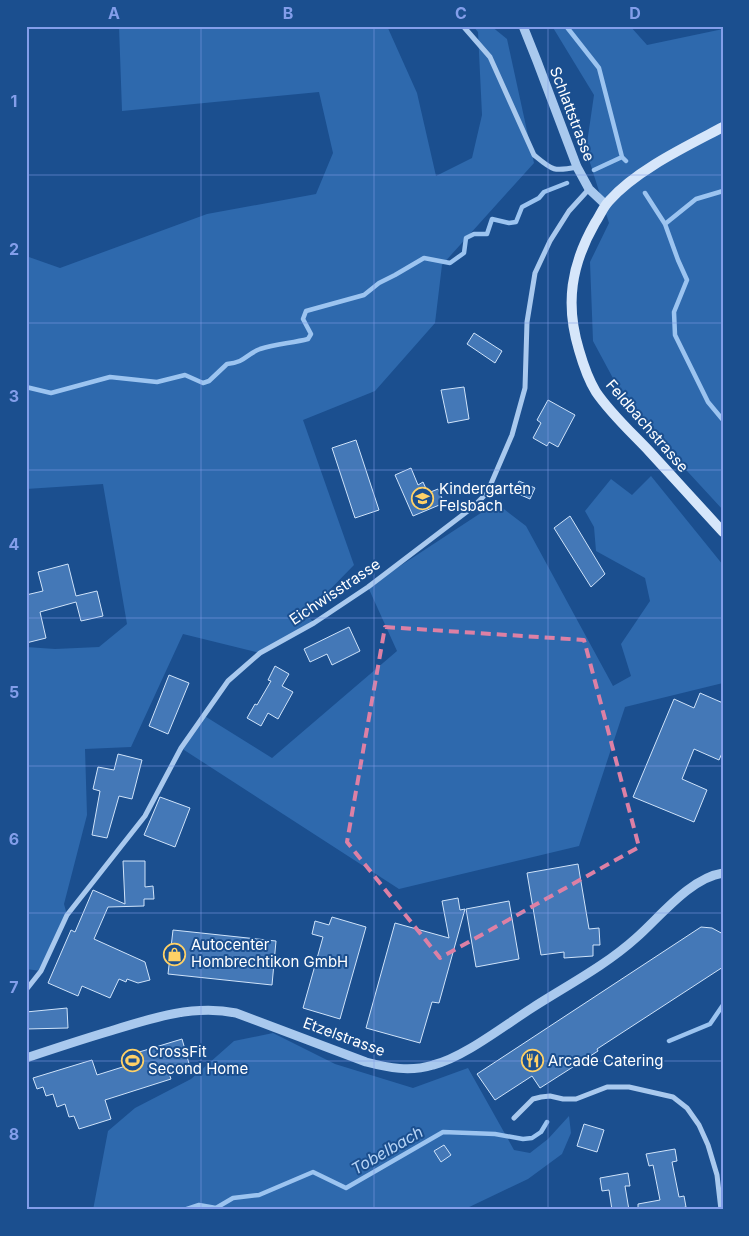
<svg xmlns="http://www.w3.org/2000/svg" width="749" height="1236" font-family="Inter,sans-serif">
  <rect width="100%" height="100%" fill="#1b4f8f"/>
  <path fill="#2e69ad" d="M119 26H387L417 93 436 176 472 158 482 115 478 32 473 26H491L507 39 534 163 442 265 435 323 375 391 303 420 354 565 306 614 314 623 260 653 183 634 131 747 85 749 87 815 64 904 67 915 41 971 26 969V647L55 649 99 647 127 624 103 484 26 489V256L60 268 207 214 316 194 333 153 319 92 122 111Z
    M552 26H630L647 45 723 29V510L629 408 593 341 590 262 609 223 586 150 594 95Z
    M651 476 723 565V683L625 707 579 846 399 889 181 748 203 715 272 758 397 651 368 587 496 503 526 526 613 686 631 676 621 644 650 601 645 578 596 551 594 527 585 511 611 479 632 495Z
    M273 1033 335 1064 413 1088 468 1068 514 1150 530 1153 548 1139 569 1116 571 1133 562 1154 528 1179 463 1210H93L108 1131 135 1108 191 1079 234 1041Z"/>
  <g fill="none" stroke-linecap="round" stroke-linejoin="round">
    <path stroke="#9cc4f0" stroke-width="4.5" d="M566 26 599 68 622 157 626 161
      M594 170 622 157
      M645 193 665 224 678 260 687 280 674 312 675 335 708 402 723 420
      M665 224 696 199 723 191
      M26 387 51 393 110 377 157 382 185 375 203 383 209 381 227 364C246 362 245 355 260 349 276 344 292 343 308 339L311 334 303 319 306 311 364 295 379 283 395 275 424 258 450 263 464 253 466 238 474 234H487L492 219 509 223 516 222 522 207 539 198 544 192 567 183
      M669 1041 710 1024 723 1005
      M184 1210 199 1205 216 1208 233 1198 259 1195 313 1172 346 1188 443 1132 495 1134 523 1139 532 1138 541 1132 547 1122"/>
  </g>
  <path fill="#4478b7" stroke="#cfe3fa" d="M474 333 502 351 495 363 467 344Z
    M464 387 469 419 448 423 441 390Z
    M548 400 575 415 558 447 549 442 547 446 533 438 541 423 537 420Z
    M356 440 379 510 355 518 332 448Z
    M411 468 418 485 423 482 428 493 438 489 444 503 413 516 395 475Z
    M519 481 535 488 530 499 514 492Z
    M570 516 605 574 591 587 554 528Z
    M68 564 76 596 97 591 103 616 81 621 76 602 40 612 46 638 26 643V595L43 591 38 572Z
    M349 627 360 651 332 665 327 654 310 662 304 649Z
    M275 666 289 674 282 686 293 692 278 719 268 713 261 726 247 718 255 704 257 705 271 681 268 680Z
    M169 675 189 683 168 734 149 726Z
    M700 693 723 703V751L719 760 694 749 682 779 707 790 694 822 633 797 674 699 694 708Z
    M118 754 142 760 132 799 119 796 107 838 92 835 100 791 93 789 98 767 114 770Z
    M160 797 190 808 175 847 144 835Z
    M123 861H145V887L153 886 154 899H144V906L108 907 94 939 145 962 150 980 138 983 127 979 126 982 119 979 110 998 82 986 78 996 48 983 71 930 75 932 93 890 125 904Z
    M578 864 589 929 599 928 600 945H593V956L564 958V952L541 955 527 873Z
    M458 898 460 910 465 909 439 1003 432 1002 420 1043 366 1028 395 923 449 938 442 901Z
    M509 901 519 959 476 967 466 909Z
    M332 917 366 927 340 1019 303 1008 323 937 312 934 315 921 329 925Z
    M701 927 712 928 723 934V967L597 1049 598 1051 540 1088 532 1076 495 1100 477 1074Z
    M173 930 276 941 272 985 168 974Z
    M67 1008 68 1028 26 1029V1012Z
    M182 1039 190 1067 169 1073 171 1079 105 1100 111 1119 79 1129 74 1116 69 1117 65 1104 57 1107 53 1094 46 1096 43 1087 37 1089 33 1078 92 1060 97 1075 129 1065 126 1056Z
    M584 1124 604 1130 597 1152 577 1146Z
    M444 1145 451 1155 441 1162 434 1151Z
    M675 1149 677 1161 672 1162 679 1197 684 1196 686 1207 673 1210H638V1204L660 1200 653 1165 649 1166 646 1154Z
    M628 1173 630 1186H625L629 1210H612L609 1190 602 1191 600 1178Z"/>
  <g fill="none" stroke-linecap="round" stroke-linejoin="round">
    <path stroke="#a9c9ee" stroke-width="5" d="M463 26 490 57 534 155C552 170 553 172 577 167
      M26 990 41 971 67 915 145 816 181 748 228 681 260 653 314 623 368 587 473 507 487 493 512 435 525 388 527 322 535 273 550 241 569 211 589 189
      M514 1118 533 1099 541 1097 550 1096 563 1099H576L607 1087H629L673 1097 687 1108 699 1125 708 1145 717 1175 721 1210"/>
    <path stroke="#a9c9ee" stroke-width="9" d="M523 26 537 61 577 167 589 189 606 205
      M26 1058C53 1049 80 1040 107 1032 149 1019 192 1004 236 1013L366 1062C389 1068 410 1072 433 1065 463 1058 505 1025 532 1008 566 986 605 966 636 938 660 917 690 878 723 873"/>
    <path stroke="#d6e6fa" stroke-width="10" d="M723 127C687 146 636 170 609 201 603 207 600 216 595 223 571 265 565 304 579 350 583 364 588 379 596 392 611 414 631 432 649 451 674 478 698 505 723 532"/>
  </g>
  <path fill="none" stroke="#dd80a5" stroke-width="4" stroke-dasharray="10 6" stroke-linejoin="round" d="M385 627 584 640 639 847 440 958 347 842Z"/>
  <path fill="none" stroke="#839eea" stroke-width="1" stroke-opacity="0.55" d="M201 26V1210M374 26V1210M548 26V1210M26 175H723M26 323H723M26 470H723M26 618H723M26 766H723M26 913H723M26 1061H723"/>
  <defs>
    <symbol id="school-ring" viewBox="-11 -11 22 22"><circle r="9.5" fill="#1b4f8f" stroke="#ffd166" stroke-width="1.5"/><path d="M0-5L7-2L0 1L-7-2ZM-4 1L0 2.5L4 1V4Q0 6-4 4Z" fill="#ffd166"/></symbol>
    <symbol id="shop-ring" viewBox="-11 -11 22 22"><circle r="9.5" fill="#1b4f8f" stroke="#ffd166" stroke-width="1.5"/><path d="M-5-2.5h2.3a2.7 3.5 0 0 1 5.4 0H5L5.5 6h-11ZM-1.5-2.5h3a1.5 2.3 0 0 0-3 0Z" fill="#ffd166"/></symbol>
    <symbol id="stadium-ring" viewBox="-11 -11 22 22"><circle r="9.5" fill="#1b4f8f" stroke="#ffd166" stroke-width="1.5"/><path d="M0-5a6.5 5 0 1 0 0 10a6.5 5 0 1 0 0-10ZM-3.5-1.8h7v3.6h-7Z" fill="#ffd166"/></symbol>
    <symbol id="restaurant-ring" viewBox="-11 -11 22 22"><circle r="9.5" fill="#1b4f8f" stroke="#ffd166" stroke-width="1.5"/><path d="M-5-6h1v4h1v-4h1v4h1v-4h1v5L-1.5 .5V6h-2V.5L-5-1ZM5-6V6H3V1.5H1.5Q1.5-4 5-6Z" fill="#ffd166"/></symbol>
  </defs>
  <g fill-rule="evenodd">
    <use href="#school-ring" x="410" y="486" width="25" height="25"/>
    <use href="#shop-ring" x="162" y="942" width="25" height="25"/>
    <use href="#stadium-ring" x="120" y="1048" width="25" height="25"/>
    <use href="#restaurant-ring" x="520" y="1048" width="25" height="25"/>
  </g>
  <g text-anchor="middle" stroke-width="4" stroke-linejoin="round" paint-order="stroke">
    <g font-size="15" fill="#fff" stroke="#1b4f8f">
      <text transform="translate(572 114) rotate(69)" y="5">Schlattstrasse</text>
      <text transform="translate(647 426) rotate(49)" y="5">Feldbachstrasse</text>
      <text transform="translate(335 592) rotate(-34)" y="5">Eichwisstrasse</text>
      <text transform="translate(344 1037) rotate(20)" y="5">Etzelstrasse</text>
    </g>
    <g font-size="15" fill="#fff" stroke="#1b4f8f" text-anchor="start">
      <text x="439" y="494">Kindergarten<tspan x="439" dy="17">Felsbach</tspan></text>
      <text x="191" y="950">Autocenter<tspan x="191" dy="17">Hombrechtikon GmbH</tspan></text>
      <text x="148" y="1057">CrossFit<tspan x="148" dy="17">Second Home</tspan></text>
      <text x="548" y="1066">Arcade Catering</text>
    </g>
    <g font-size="16" font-style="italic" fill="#b5d3f5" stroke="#1b4f8f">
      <text transform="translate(387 1150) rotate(-30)" y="6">Tobelbach</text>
    </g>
  </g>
  <rect width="749" height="1236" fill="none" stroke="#1b4f8f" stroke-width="55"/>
  <rect x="28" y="28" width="694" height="1180" fill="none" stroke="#839eea" stroke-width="2"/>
  <g font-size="16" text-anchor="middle" font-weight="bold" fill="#839eea">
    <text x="114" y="19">A</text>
    <text x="288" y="19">B</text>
    <text x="461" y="19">C</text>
    <text x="635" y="19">D</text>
    <text x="14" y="107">1</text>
    <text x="14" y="255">2</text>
    <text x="14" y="402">3</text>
    <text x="14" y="550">4</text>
    <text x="14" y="698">5</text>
    <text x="14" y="845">6</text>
    <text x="14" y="993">7</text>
    <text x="14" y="1140">8</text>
  </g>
</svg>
